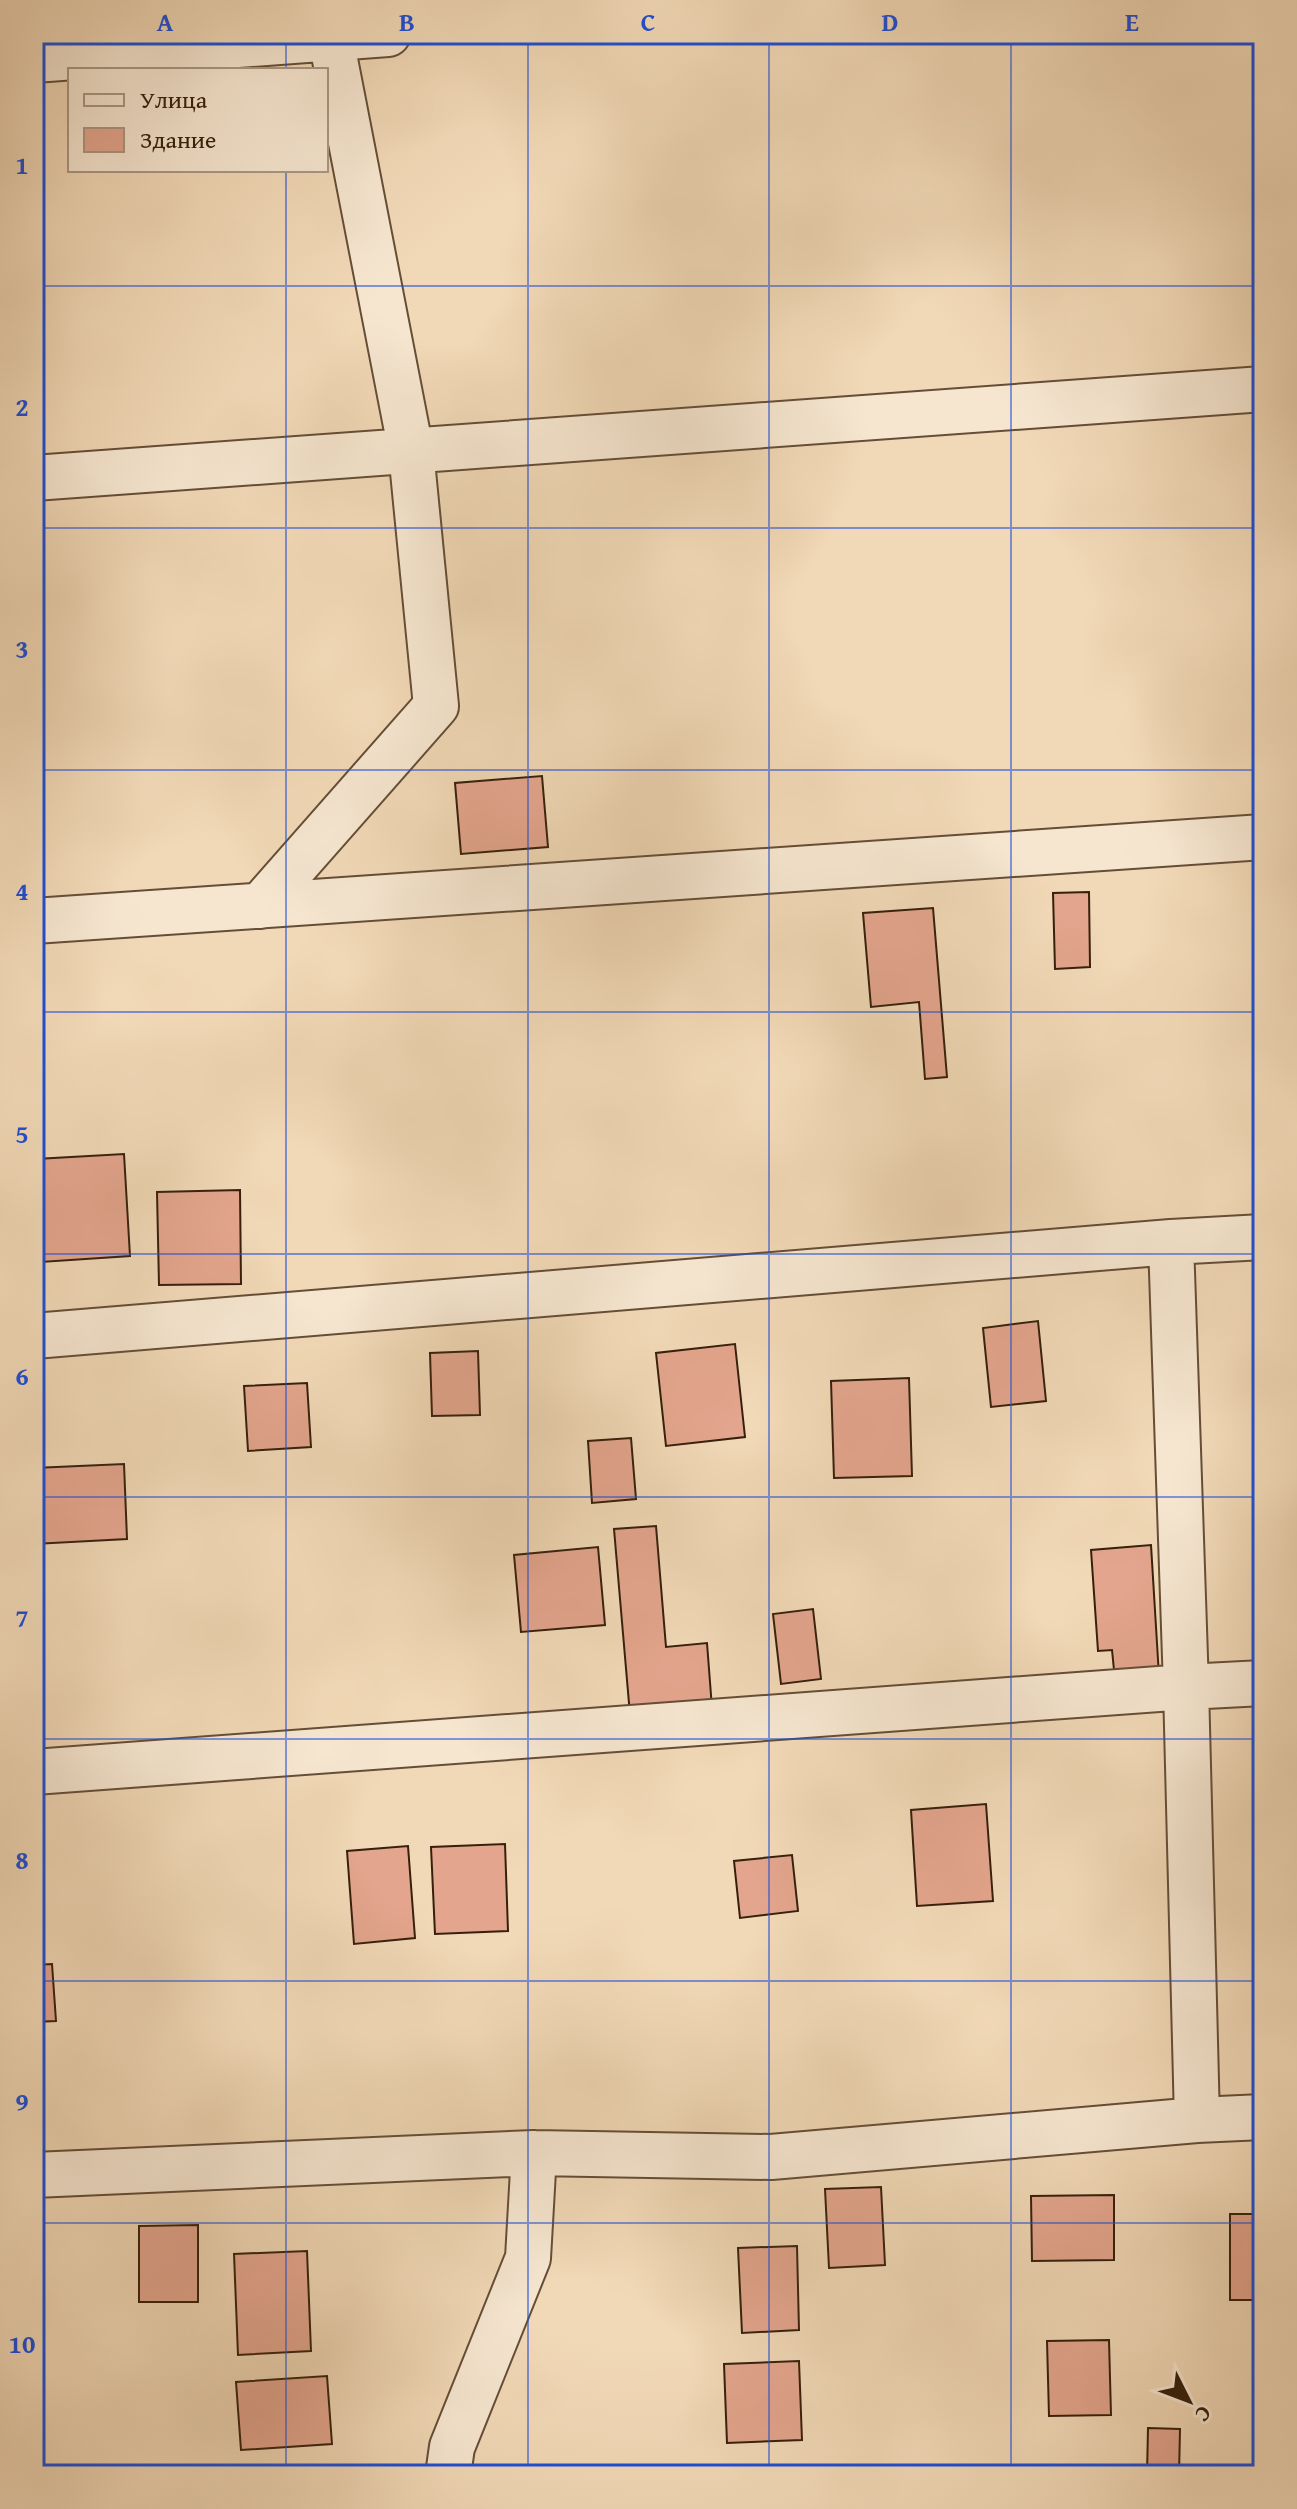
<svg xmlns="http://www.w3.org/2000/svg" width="1297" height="2509" font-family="'Gentium Book Plus',serif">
  <rect width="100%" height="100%" fill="#f1d8b6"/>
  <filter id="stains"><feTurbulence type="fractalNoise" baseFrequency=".0025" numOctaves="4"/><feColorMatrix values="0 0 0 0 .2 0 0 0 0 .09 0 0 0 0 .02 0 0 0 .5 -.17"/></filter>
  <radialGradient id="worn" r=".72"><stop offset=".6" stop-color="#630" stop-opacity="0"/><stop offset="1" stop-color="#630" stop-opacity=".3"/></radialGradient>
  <path fill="#e3a58d" stroke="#36200c" stroke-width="2" d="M542 776 548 847 461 854 455 783Z
    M1089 892 1090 967 1055 969 1053 893Z
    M933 908 947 1077 925 1079 919 1002 871 1007 863 913Z
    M124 1154 130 1256 41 1262 36 1159Z
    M240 1190 241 1284 159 1285 157 1192Z
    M1038 1321 1046 1401 991 1407 983 1328Z
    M735 1344 745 1437 666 1446 656 1353Z
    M478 1351 480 1415 432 1416 430 1353Z
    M909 1378 912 1476 834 1478 831 1381Z
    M307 1383 311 1447 248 1451 244 1386Z
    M631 1438 636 1499 592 1503 588 1441Z
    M124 1464 127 1539 34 1544V1468Z
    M656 1526 666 1647 707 1643 712 1708 630 1715 614 1529Z
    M1151 1545 1159 1676 1115 1680 1112 1650 1098 1651 1091 1550Z
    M598 1547 605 1625 521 1632 514 1555Z
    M813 1609 821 1679 781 1684 773 1614Z
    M986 1804 993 1901 917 1906 911 1810Z
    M505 1844 508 1931 435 1934 431 1847Z
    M408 1846 415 1938 354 1944 347 1851Z
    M792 1855 798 1911 740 1918 734 1861Z
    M52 1964 56 2021 34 2022V1965Z
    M881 2187 885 2265 829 2268 825 2189Z
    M1114 2195V2260L1032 2261 1031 2196Z
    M1230 2214H1263V2300H1230Z
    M198 2225V2302H139V2226Z
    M797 2246 799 2330 742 2333 738 2248Z
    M307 2251 311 2351 238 2355 234 2254Z
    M1109 2340 1111 2415 1049 2416 1047 2341Z
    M799 2361 802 2440 727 2443 724 2364Z
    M327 2376 332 2444 241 2450 236 2382Z
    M1148 2428 1180 2429 1179 2475H1147Z"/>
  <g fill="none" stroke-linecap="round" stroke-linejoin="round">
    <defs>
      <path id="minor" d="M34 60 388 34
        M34 478 1263 389
        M260 906 436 706 411 451 330 34
        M34 921 1263 837
        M1171 1242 1186 1687 1263 1683
        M34 1336 1171 1242 1263 1237
        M34 1772 1186 1687 1197 2120 771 2157 534 2153 34 2175
        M1197 2120 1263 2117
        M448 2475 452 2447 528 2258 534 2153"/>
    </defs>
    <use href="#minor" stroke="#654e36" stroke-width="48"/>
    <use href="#minor" stroke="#f6e6d0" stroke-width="44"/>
  </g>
  <path fill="none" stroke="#1d4ed8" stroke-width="2" stroke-opacity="0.55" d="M286 34V70M528 34V2475M769 34V2475M1011 34V2475M286 170V2475M34 286H1263M34 528H1263M34 770H1263M34 1012H1263M34 1254H1263M34 1497H1263M34 1739H1263M34 1981H1263M34 2223H1263"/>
  <rect width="1297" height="2509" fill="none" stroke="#f1d8b6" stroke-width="88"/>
  <rect x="68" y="68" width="260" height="104" fill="#f6e6d0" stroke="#a99782" stroke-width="2"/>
  <rect x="84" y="94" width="40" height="12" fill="#f6e6d0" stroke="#a99782" stroke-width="2"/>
  <text x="140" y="108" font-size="24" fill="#36200c">Улица</text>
  <rect x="84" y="128" width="40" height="24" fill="#e3a58d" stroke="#a99782" stroke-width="2"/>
  <text x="140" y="148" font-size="24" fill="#36200c">Здание</text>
  <g transform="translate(1189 2401) rotate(132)" stroke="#f6e6d0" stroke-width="6" paint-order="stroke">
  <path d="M0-6L14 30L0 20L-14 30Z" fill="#36200c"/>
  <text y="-12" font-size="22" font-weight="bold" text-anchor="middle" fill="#36200c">С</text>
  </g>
  <rect x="44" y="44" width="1209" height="2421" fill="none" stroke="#1d4ed8" stroke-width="3"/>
  <g font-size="26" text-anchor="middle" font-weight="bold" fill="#1d4ed8">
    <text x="165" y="31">A</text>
    <text x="407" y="31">B</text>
    <text x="648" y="31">C</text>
    <text x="890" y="31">D</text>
    <text x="1132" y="31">E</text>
    <text x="22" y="174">1</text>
    <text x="22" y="416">2</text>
    <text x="22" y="658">3</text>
    <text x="22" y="900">4</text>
    <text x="22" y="1143">5</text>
    <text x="22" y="1385">6</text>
    <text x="22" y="1627">7</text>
    <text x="22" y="1869">8</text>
    <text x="22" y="2111">9</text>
    <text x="22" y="2353">10</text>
  </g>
  <rect width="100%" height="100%" filter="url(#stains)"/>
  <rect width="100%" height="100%" fill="url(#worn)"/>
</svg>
